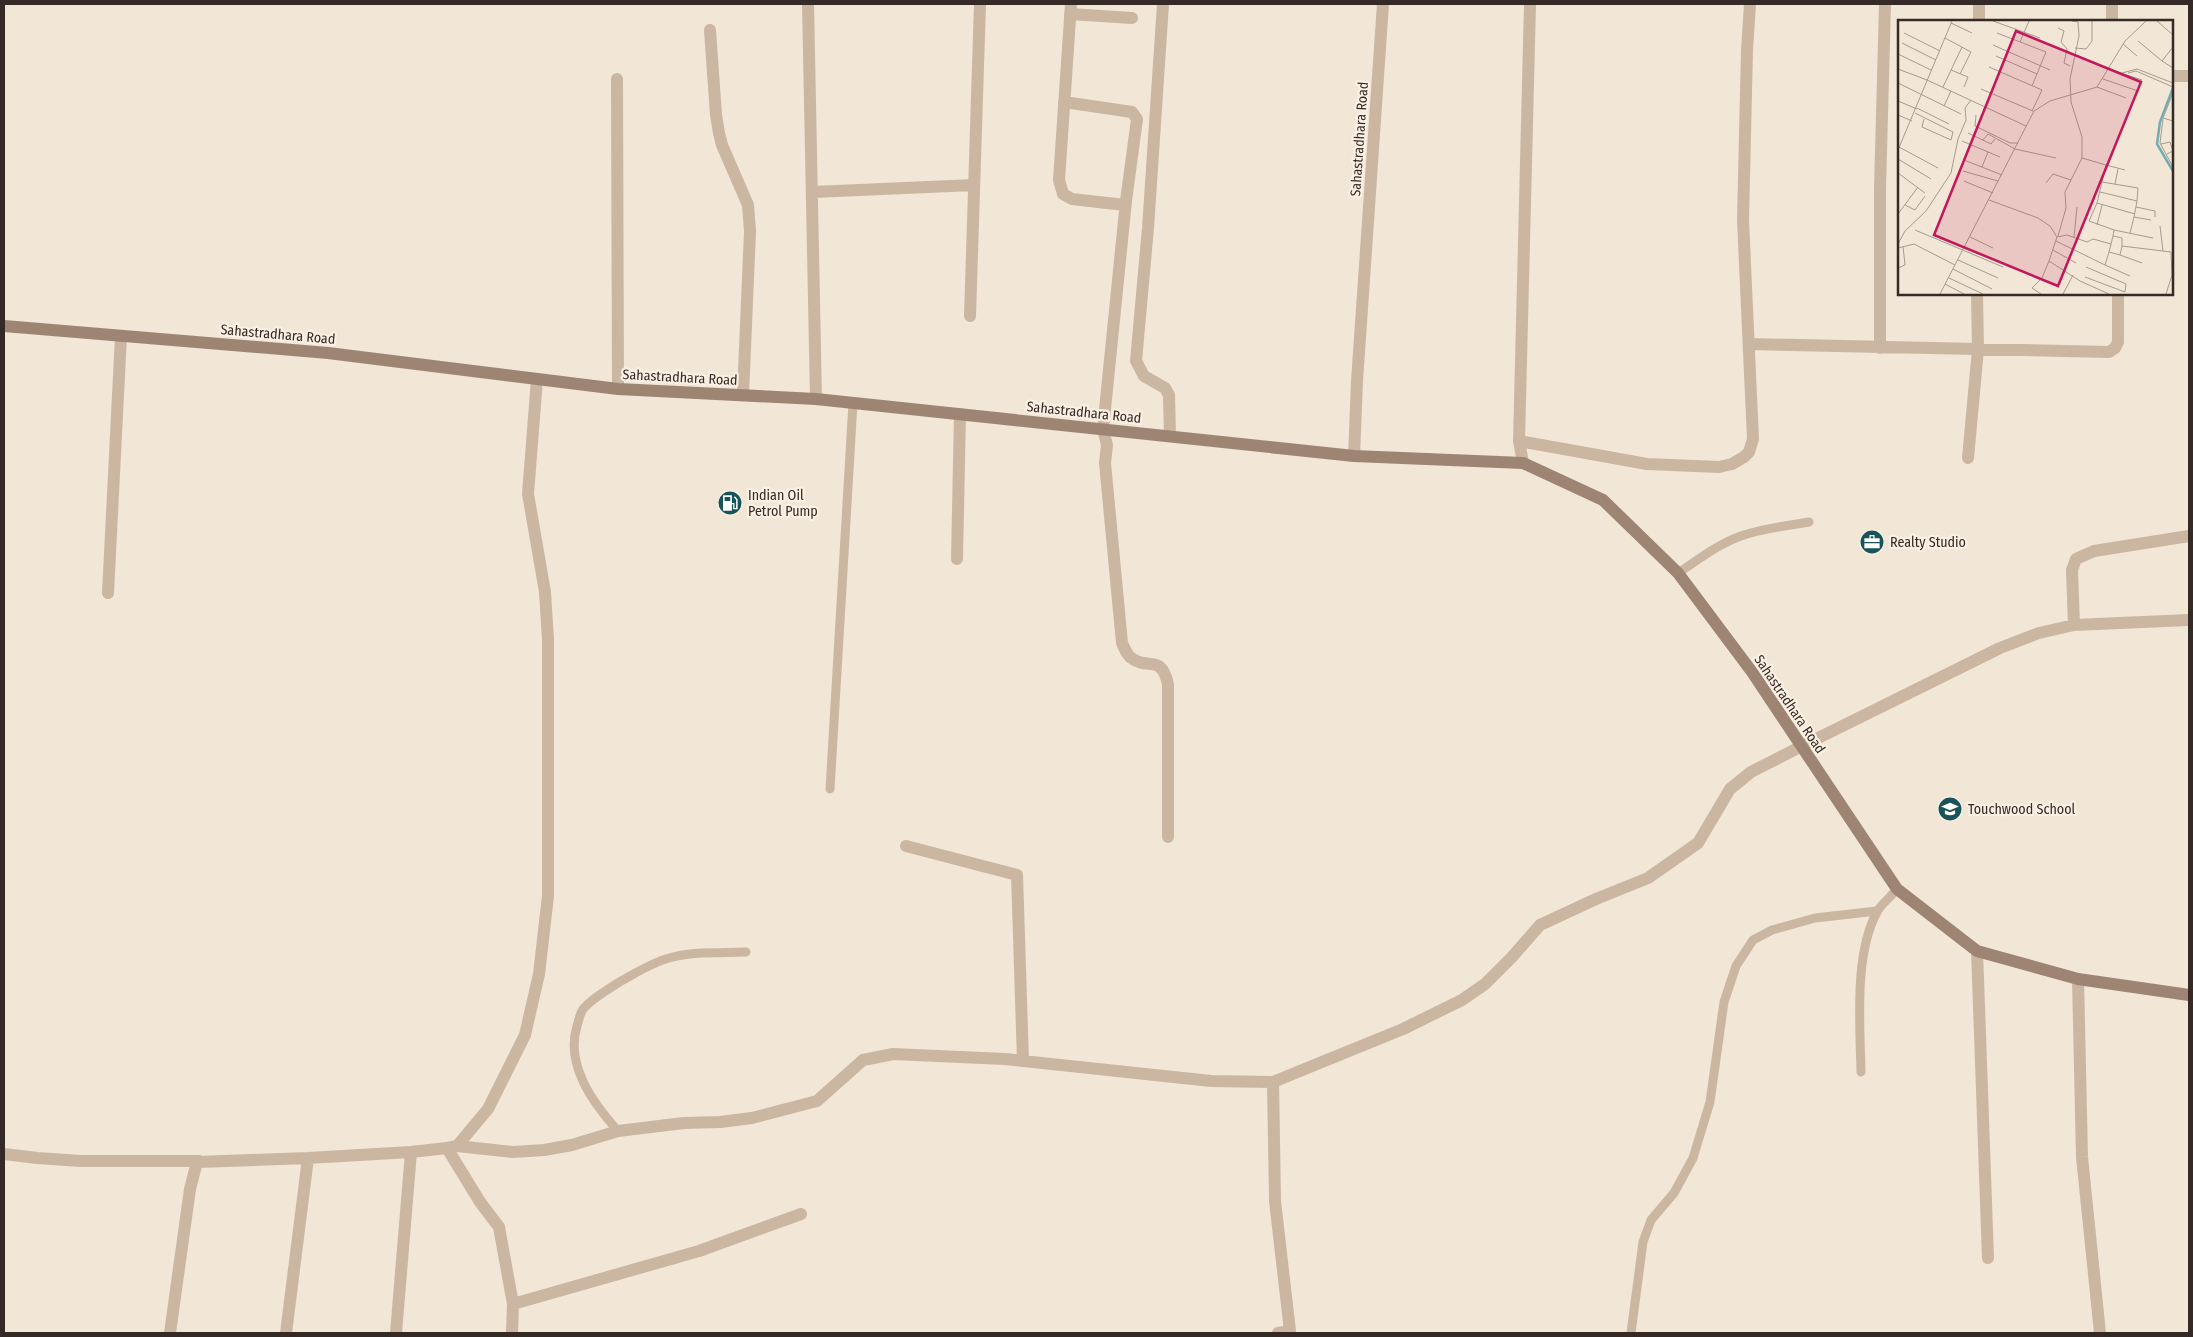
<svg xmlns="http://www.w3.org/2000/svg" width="2193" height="1337" font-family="'Fira Sans Condensed',sans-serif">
  <rect width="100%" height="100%" fill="#f2e6d6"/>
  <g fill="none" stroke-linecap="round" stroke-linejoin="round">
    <path stroke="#cbb6a2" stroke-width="9" d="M1678 573C1698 560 1718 544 1741 536 1763 528 1787 526 1809 522
      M830 789 853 403
      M1861 1072C1860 1025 1854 954 1877 912 1881 904 1891 897 1897 889
      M618 1131C593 1103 565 1065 577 1026 579 1020 580 1012 584 1008 594 997 609 989 621 981 636 973 653 962 669 958 694 951 721 953 746 952
      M1631 1333 1643 1242 1651 1220 1674 1193 1693 1158 1710 1102 1724 1002 1736 966 1753 940 1772 930 1815 918 1877 911"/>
    <path stroke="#cbb6a2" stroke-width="12" d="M808 4 816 399
      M1071 4 1059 180 1063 194 1072 199 1125 205
      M1163 4 1148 228 1136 361 1144 376 1165 388 1169 395 1170 436
      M2112 4V21
      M1070 14 1132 18
      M1979 21V4
      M710 30 716 115 719 133 722 145 748 205 750 231 743 395
      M2172 76H2189
      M617 79 618 389
      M1064 102 1132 112 1137 119 1126 201 1103 429 1107 445 1105 463 1122 643C1125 649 1127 656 1133 659 1149 670 1161 654 1168 684V837
      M813 192 974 185
      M970 316 980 4
      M1750 344 2109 352 2115 348 2118 342V294
      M1880 348V189L1885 4
      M1519 441 1647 464 1719 467 1732 464 1744 457 1749 452 1753 439 1743 220 1747 50 1750 4
      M1354 456 1357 381 1383 4
      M1968 458 1978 349 1977 294
      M1523 463 1519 441 1530 4
      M957 559 960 414
      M108 593 121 336
      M2074 625 2072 570 2076 559 2094 551 2189 536
      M906 846 1017 875 1023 1061
      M1977 951 1988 1258
      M2078 979 2082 1157 2100 1333
      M1273 1082 1275 1201 1290 1331 1278 1333
      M457 1146 513 1152 544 1150 572 1145 618 1131 684 1123 720 1122 752 1118 817 1101 863 1060 893 1054 1005 1059 1211 1081 1273 1082 1403 1029 1462 1000 1485 984 1512 957 1540 925 1596 899 1648 878 1698 843 1730 789 1751 772 1800 747 2000 648 2039 633 2074 625 2189 620
      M4 1154 37 1158 81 1161H199
      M513 1304 699 1251 801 1214
      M170 1333 190 1189 197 1162 308 1158 411 1152 447 1148
      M286 1333 308 1158
      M396 1333 411 1152
      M512 1333 513 1304 499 1227 480 1202 447 1148 457 1146 488 1109 525 1035 539 974 548 896V640L545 592 528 494 537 379"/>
    <path stroke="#9e8473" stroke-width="12" d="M4 326 328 353 618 389 816 399 1354 456 1523 463 1603 500 1678 573 1752 672 1897 889 1977 951 2078 979 2189 995"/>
  </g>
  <defs>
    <symbol id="fuel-disc" viewBox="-11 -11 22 22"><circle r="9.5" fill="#185359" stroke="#faf0e3"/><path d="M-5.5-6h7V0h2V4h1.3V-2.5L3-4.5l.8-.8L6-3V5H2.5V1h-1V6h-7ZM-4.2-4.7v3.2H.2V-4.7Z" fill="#fff"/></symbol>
    <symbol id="office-disc" viewBox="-11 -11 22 22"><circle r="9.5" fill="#185359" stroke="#faf0e3"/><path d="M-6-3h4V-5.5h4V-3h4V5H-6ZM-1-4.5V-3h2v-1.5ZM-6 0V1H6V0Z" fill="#fff"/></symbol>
    <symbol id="school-disc" viewBox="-11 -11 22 22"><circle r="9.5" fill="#185359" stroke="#faf0e3"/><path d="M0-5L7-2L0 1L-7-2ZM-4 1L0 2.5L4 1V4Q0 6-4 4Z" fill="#fff"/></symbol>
  </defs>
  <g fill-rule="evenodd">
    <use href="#fuel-disc" x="716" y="489" width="28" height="28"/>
    <use href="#office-disc" x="1858" y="528" width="28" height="28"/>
    <use href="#school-disc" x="1936" y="795" width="28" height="28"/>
  </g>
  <g text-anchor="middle" stroke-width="4.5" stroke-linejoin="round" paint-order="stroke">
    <g font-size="14" fill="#352a25" stroke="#faf0e3">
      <text transform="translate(1359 139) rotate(-86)" y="5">Sahastradhara Road</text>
      <text transform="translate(278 334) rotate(5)" y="5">Sahastradhara Road</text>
      <text transform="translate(680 377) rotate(3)" y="5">Sahastradhara Road</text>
      <text transform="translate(1084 412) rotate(6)" y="5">Sahastradhara Road</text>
      <text transform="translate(1790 704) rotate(56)" y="5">Sahastradhara Road</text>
    </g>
    <g font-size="14" fill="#352a25" stroke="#faf0e3" text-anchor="start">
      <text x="748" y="500">Indian Oil<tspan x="748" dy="16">Petrol Pump</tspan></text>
      <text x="1890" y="547">Realty Studio</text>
      <text x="1968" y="814">Touchwood School</text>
    </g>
  </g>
  <g transform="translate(1898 20)">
    <rect width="275" height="275" fill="#f2e6d6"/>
    <path fill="none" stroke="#74adb1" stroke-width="2.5" d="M275 68 262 102 259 124 275 151"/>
    <path fill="none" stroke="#a69b8f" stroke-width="1" d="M95 1 142 18M259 1 275 15M53 3 74 13M160 8 166 11 163 22 169 29 166 43 172 46M6 13 42 31M99 13 148 32 134 66M47 18 73 32 62 54M240 21 264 41M122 22 131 1M4 23 38 40M225 24 239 36M95 25 152 50M275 27 264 41 275 48M177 28 188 29 194 21V1M0 34 33 50M98 36 139 54M91 47 144 70 134 91M0 49 29 60M211 49 244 60M53 50 70 57 66 67M224 53 239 49 275 63M230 53 238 51 275 67M205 59 240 71M29 60 128 106M0 63 63 94M45 67 64 27M199 67 228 78M83 69 135 91M275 73 265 98 275 101M0 81 19 89M46 86 53 71M19 88 51 104M17 93 55 112 53 120 24 107 26 99M0 95 14 101M78 95 77 106 112 123H120M265 99 262 123 275 147M70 113 93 124 97 119M85 120 90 114 117 129 158 138M64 121 102 137M263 124 272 122 275 131 269 134M1 127 40 148M0 130 54 1M184 138 208 145 199 183 191 201 216 210M0 139 33 159M66 140 104 155M208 145 227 150M84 147 90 132M65 151 100 161M0 153 27 173M66 161 95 173M204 162 240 168 239 181M148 163 155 154 173 160M217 164 220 149M202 172 239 181 236 197 253 200M91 180 140 198 152 206 159 217 169 215 189 222 195 219 213 224 215 216 224 218V226L273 232 274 255 268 274M199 183 237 194M7 185 17 190 27 176M238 187 257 191V197M0 194 20 167M199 205 204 185M262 206 265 231M17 210 105 247M232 213 236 197M160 216 168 188 167 172 184 138V117L173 82 172 59 181 16 180 2 174 1M215 216 216 210 255 218M72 217 95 228M159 217 151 241 182 261 211 274M176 217 179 187M158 221 207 245M0 224 7 211 28 191 53 153 60 119 68 100 67 88 73 80M213 224 211 232 222 235 224 226M0 228 16 224 57 245M155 230 178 243M211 232 207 245 232 256M222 235 244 243M60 240 100 258M0 248 7 245 5 226M55 249 94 269M187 257 227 272 228 264 188 247M51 258 85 274M47 264 66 274M42 274 136 91 152 81 199 67 227 21 248 1M143 274 134 268 144 258 151 241M165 274 175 255"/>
    <path fill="#c2185b" fill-opacity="0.15" stroke="#c2185b" stroke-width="2.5" d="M118 11 243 62 160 266 36 215Z"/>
    <rect width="275" height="275" fill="none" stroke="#352a25" stroke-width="2.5"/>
  </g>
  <rect width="2193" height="1337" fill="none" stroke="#352a25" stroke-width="10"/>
</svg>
